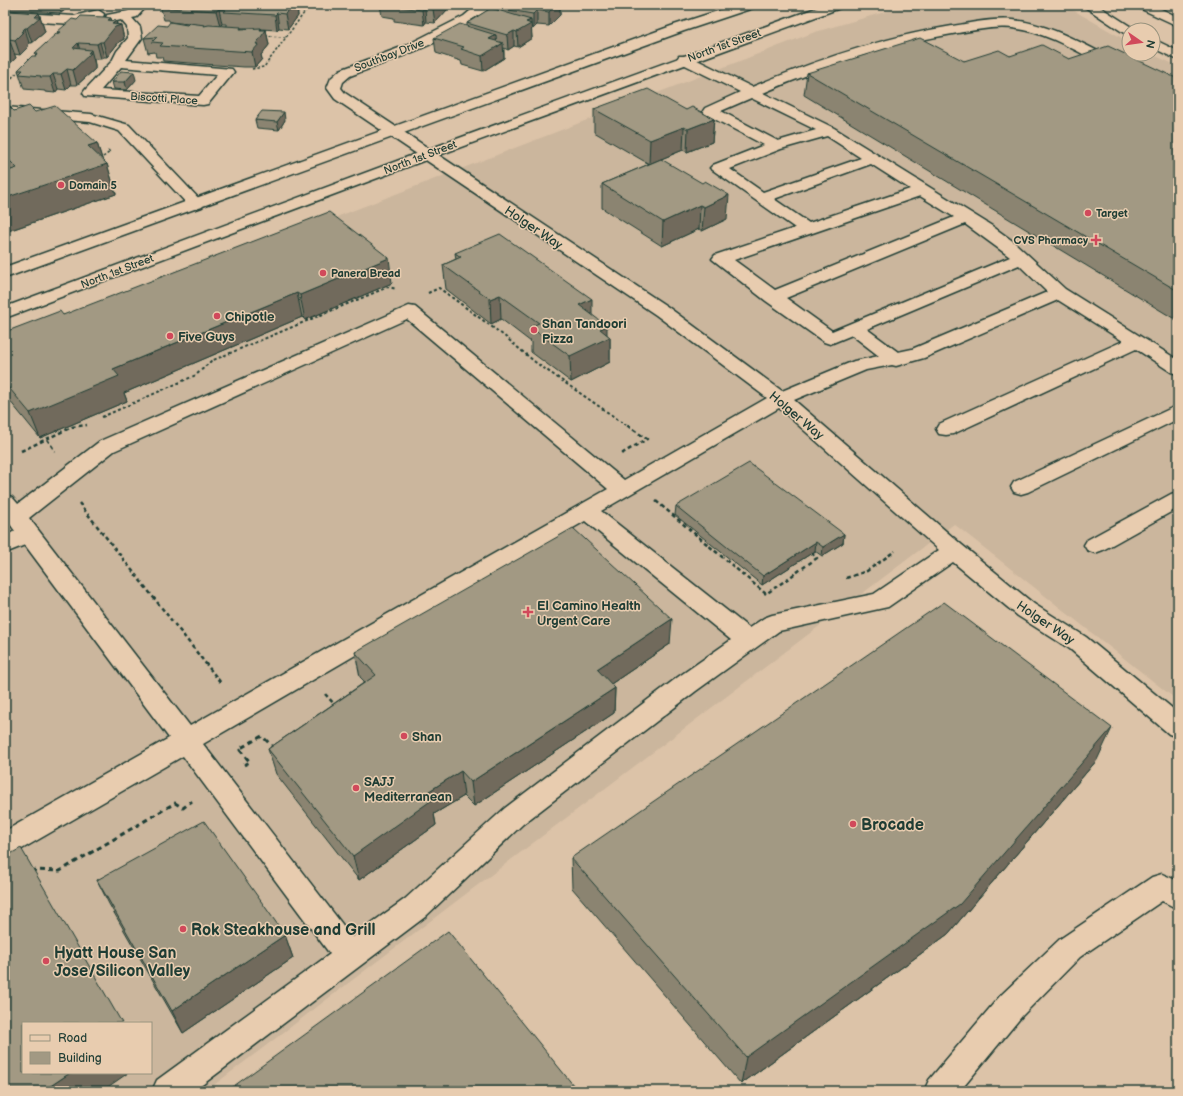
<svg xmlns="http://www.w3.org/2000/svg" width="1183" height="1096" font-family="'Balsamiq Sans',sans-serif">
  <rect width="100%" height="100%" fill="#dcc3a8"/>
  <filter id="ink" filterUnits="userSpaceOnUse"><feTurbulence type="fractalNoise" baseFrequency=".025" numOctaves="2"/><feDisplacementMap in="SourceGraphic" scale="8" xChannelSelector="R" yChannelSelector="G"/><feConvolveMatrix kernelMatrix="1 2 1 2 8 2 1 2 1" color-interpolation-filters="sRGB"/></filter>
  <g filter="url(#ink)">
    <path fill="#cbb69d" fill-rule="evenodd" d="M917 5H1064L1129 42V54H1151L1178 66V701L954 524 206 1091H5V345L815 32 892 10ZM23 1023H151V1073H23Z"/>
    <g fill="none" stroke-linecap="round" stroke-linejoin="round">
      <defs>
        <path id="minor" d="M132 5H144L145 8 137 17 132 18 140 27 142 38 126 60 232 69 234 72 208 104 203 105 85 96 83 93 85 90 112 61 117 51 128 38 127 27 121 20 112 22 106 18 107 15 128 11 132 7ZM121 67 217 75 199 96 101 90Z
          M477 5H491C471 34 384 63 350 76L343 82 341 88 345 93 668 307 782 391 854 361 879 356 852 335 830 344 824 342 766 301 712 259 715 255 795 228 710 168 713 165 764 145 705 114 703 111 705 108 740 92 679 62 677 59 679 56H689L752 87C817 60 883 37 952 26 972 23 993 18 1013 20 1051 24 1086 46 1120 62L1122 65 1120 68H1110C1081 54 1051 34 1018 29 998 25 977 30 958 33 890 44 826 66 763 93L834 128 992 226 1014 242 1065 289 1178 360V374L1171 372 1136 349 953 434 946 435 939 434 936 429 939 424 1123 341 1058 300 924 358 896 366 892 365 866 370 794 400 962 545 1034 604 1086 637 1178 713V737L1169 734 1070 649 1018 616 953 562 888 607 779 631 696 691 523 824 425 917 194 1091H152L157 1080 330 954 183 756 15 853 5 857V831L169 738 25 545 5 553V536L15 531 5 517V495L12 497 18 504 100 441 409 306 415 307 624 480 767 398 656 315 335 99 327 88 331 78 340 70 407 45 464 16ZM751 98 816 130 778 141 721 111ZM827 136 861 158 763 192 730 169 781 149ZM871 164 910 189 809 223 774 199ZM920 196 954 217 775 290 734 260ZM965 224 1010 257 832 331 786 298ZM1019 265 1047 292 912 349 898 352 867 329ZM407 319 608 489 190 726 29 518 114 451ZM779 408 939 550 874 594 772 615 764 618 749 628 601 511ZM585 521 731 640 678 677 505 808 405 899 352 937 203 744Z
          M98 10 104 14 103 17 74 24 5 20V12L74 16Z
          M5 107 91 114 129 125 204 204 202 207 196 209 190 207 119 131 90 122 5 115Z
          M1178 405V419L1028 492 1021 494 1014 492 1011 487 1014 482Z
          M1178 492V508L1103 550 1095 553 1087 550 1084 545 1087 540 1171 494Z
          M1162 874 1178 881V909L1162 901 1080 957 1022 1016 960 1091H924L929 1080 1000 996 1060 939 1152 877Z"/>
        <path id="major" d="M736 5H755L753 8 684 31 5 278V267L674 25Z
          M824 5H842L840 8 431 158 5 318V307L421 152Z"/>
        <path id="highway" d="M1082 5H1097L1136 30H1129V34L1124 33Z
          M1137 5H1153L1178 17V26L1139 8Z
          M1153 39 1178 51V60L1153 48Z"/>
      </defs>
      <use href="#minor" stroke="#1f3d34" stroke-width="3"/>
      <use href="#major" stroke="#1f3d34" stroke-width="3"/>
      <use href="#highway" stroke="#1f3d34" stroke-width="3"/>
      <path stroke="#1f3d34" stroke-width="1.5" stroke-dasharray="2.5 2" stroke-linecap="butt" d="M265 36 286 37
        M252 69 264 67 310 5
        M5 84 21 69
        M103 157 110 152 108 150"/>
      <path stroke="#1f3d34" stroke-width="2" stroke-dasharray="3 2.5" stroke-linecap="butt" d="M428 293 439 288 503 335 535 362 626 425
        M102 417 196 375 211 361 388 287 397 289"/>
      <path stroke="#1f3d34" stroke-width="2.5" stroke-dasharray="4 3" stroke-linecap="butt" d="M47 439 55 451
        M21 451 72 427 87 425
        M624 454 623 453 647 439 625 424
        M656 501 766 594 817 558 812 553
        M79 503 221 683
        M846 578 867 571 895 551
        M325 694 335 705"/>
      <path stroke="#1f3d34" stroke-width="3" stroke-dasharray="5 4" stroke-linecap="butt" d="M244 765 250 762 239 749 262 736 274 748
        M31 870 60 871 175 803 183 808 192 801"/>
      <use href="#minor" fill="#e8ccaf" fill-rule="evenodd"/>
      <use href="#major" fill="#e8ccaf" fill-rule="evenodd"/>
      <use href="#highway" fill="#e8ccaf" fill-rule="evenodd"/>
    </g>
    <path fill="#8b8471" stroke="#1f3d34" fill-rule="evenodd" d="M5 5H71L61 13 5 10Z
      M160 5H297L298 16 288 29 279 28 277 30 261 29 262 30H266L269 45 261 55 262 59 255 67H244L163 61 162 57H156L155 52 148 53 144 38 167 26 187 25 189 24 170 22 169 20H164ZM222 24H227V26H220ZM241 28H255L242 29Z
      M380 5H459L457 7H447V10L435 23 426 22 424 25 394 21V18L382 16Z
      M560 5V15L549 26 537 25 533 29 531 28 532 38 518 47 514 46 508 50 504 48V58L483 71 462 65 461 61 436 53 434 38 467 26V23L490 9V7Z
      M5 13H39L45 32 32 43H29L28 45V47L20 55 14 54 16 58 7 66H5Z
      M116 21 117 24 121 25 124 39 119 42 107 57H104L101 59H94L95 65V69L77 85H71L66 90 58 89 55 93 45 92V91L24 89 18 70 36 55 35 53 58 34 57 32Z
      M1010 56 1069 59 1178 79V321L804 95 807 73 964 61Z
      M136 80 127 90 114 89 112 82Z
      M5 102 14 111 35 112 97 143 102 159 107 164 116 194 5 232Z
      M594 109 686 110 714 119 712 142 687 152 683 150 649 164 594 132Z
      M255 120H285L279 130 257 128Z
      M661 159 727 219 702 231 699 229 662 246 602 208V184Z
      M455 253 592 315 607 335 610 337V362L571 382 531 352V342L501 319 491 324 446 289 443 265 456 259Z
      M392 283 305 320 302 317 124 393 127 401 40 438 5 395V332L63 315Z
      M676 506 844 534 843 543 822 556 815 551 762 585 675 515Z
      M670 644 611 684 615 688 614 713 474 806 464 796 434 814 436 825 359 880 276 774 268 749 365 682 360 677 355 652Z
      M1097 760 948 934 741 1084 572 888 571 858Z
      M97 880 285 935 293 958 183 1033 109 904Z"/>
    <path fill="#716b5c" stroke="#1f3d34" d="M59 5H71L61 13Z
      M290 5H297L298 16 288 29 285 14Z
      M437 5H447V10L435 23 433 9Z
      M556 5H560V15L549 26V12Z
      M425 8 426 22 424 25 422 10Z
      M219 9 222 24 220 26 216 11Z
      M537 10V25L533 29V14Z
      M39 13 45 32 32 43 27 28 35 17Z
      M277 13 279 28 277 30 275 15Z
      M111 18 113 24 116 21 117 26 121 25 124 39 119 42 107 57 103 42 108 20Z
      M531 20 532 38 518 47 517 32 526 22Z
      M25 28 29 43 28 45V47L20 55 15 40 21 32Z
      M261 28 262 35 266 30 269 45 261 55 262 59 255 67 252 52 256 44 260 30Z
      M514 31V46L508 50 507 35Z
      M496 35 497 47 503 43 504 58 483 71 482 56 489 39Z
      M9 39 16 58 7 66 5 59V43Z
      M100 42 104 57 101 59 97 44Z
      M78 43 82 58 73 48Z
      M91 50 95 65V69L77 85 73 70Z
      M67 69 71 85 66 90 61 74Z
      M134 72 136 80 127 90 125 82Z
      M53 74 58 89 55 93 50 77Z
      M284 112 285 120 279 130 277 122Z
      M714 119 712 142 687 152 688 129Z
      M684 127 683 150 649 164 650 140Z
      M97 143 104 165 107 164 116 194 5 232V198L88 146Z
      M729 195 727 219 702 231 704 207Z
      M700 205 699 229 662 246 663 222Z
      M389 258 392 283 305 320 300 295Z
      M297 293 302 317 124 393 127 401 40 438 30 413 113 369Z
      M500 295 501 319 491 324 490 299Z
      M592 299V324L579 305Z
      M607 326V339L610 337V362L571 382 570 356 600 329Z
      M844 534 843 543 822 556 823 547Z
      M816 542 815 551 762 585 763 576Z
      M672 619 670 644 596 694 597 669Z
      M615 688 614 713 474 806 471 782Z
      M1112 728 1097 760 948 934 741 1084 746 1057Z
      M461 771 464 796 434 814 436 825 359 880 353 856 426 793Z
      M285 935 293 958 183 1033 172 1011Z
      M70 1073H128L102 1091H43Z"/>
    <path fill="#a29983" stroke="#1f3d34" d="M160 5H293L285 14 277 13 275 15 224 12 226 10 219 9 216 11 167 8 168 6Z
      M394 5H437L433 9 425 8 422 10 392 6Z
      M492 5H556L549 12 537 10 533 14 490 7Z
      M491 8 531 20 526 22 531 24 517 32 514 31 507 35 467 23Z
      M10 11 39 13 35 17H40L27 28H25L21 32H23L15 40 9 39 5 43H11L5 49V13L7 14Z
      M81 16 105 17 111 18 108 20 116 21 112 24 121 25 115 27 103 42H100L97 44 78 43 73 48 91 50 88 53H91L73 70 67 69 61 74H53L50 77H40L41 76 19 74 23 70H18L32 56H36L38 53H35L56 34 61 32H57L72 19 77 20Z
      M170 22 187 25 189 23 205 25 204 26 209 25 241 27 240 29 261 28 260 30H266L256 44H259L252 52 160 46 163 43 152 42 157 37 144 38 158 25 167 26Z
      M460 24 496 35 489 39 503 43 482 56 461 49 464 47 434 38Z
      M920 38 964 61 999 50 1010 56 1042 45 1069 59 1108 46 1178 79V291L807 73Z
      M121 71 134 72 125 82H112Z
      M648 89 686 110 692 107 714 119 688 129 684 127 650 140 594 109Z
      M5 102 14 111 29 106 35 112 55 106 97 143 88 146 107 164 5 198V172L17 168 5 156Z
      M262 111 284 112 277 122 255 120Z
      M661 159 702 183 705 181 729 195 704 207 700 205 663 222 602 184Z
      M329 212 389 258 300 295 297 293 113 369 119 376 30 413 5 383V332L60 311 63 315Z
      M500 234 592 299 579 305 607 326 600 329 610 337 570 356 530 327 539 323 500 295 490 299 443 265 461 257 455 253Z
      M749 463 844 534 823 547 816 542 763 576 676 506Z
      M573 528 672 619 597 669 615 688 471 782 461 771 426 793 432 800 353 856 268 749 376 675 355 652Z
      M944 602 1112 728 960 904 746 1057 571 858Z
      M204 821 285 935 172 1011 97 880Z
      M21 848 122 1023H23V1073H70L43 1091H5V857Z
      M448 931 578 1091H227Z"/>
  </g>
  <g fill="#d1495b" stroke="#e8ccaf" stroke-width="1.5">
    <circle cx="61" cy="185" r="4"/>
    <circle cx="1088" cy="213" r="4"/>
    <path d="M1094 234h4v4h4v4h-4v4h-4v-4h-4v-4h4z"/>
    <circle cx="323" cy="273" r="4"/>
    <circle cx="217" cy="316" r="4"/>
    <circle cx="534" cy="330" r="4"/>
    <circle cx="170" cy="336" r="4"/>
    <path d="M526 606h4v4h4v4h-4v4h-4v-4h-4v-4h4z"/>
    <circle cx="404" cy="736" r="4"/>
    <circle cx="356" cy="788" r="4"/>
    <circle cx="853" cy="824" r="4"/>
    <circle cx="183" cy="929" r="4"/>
    <circle cx="46" cy="961" r="4"/>
  </g>
  <g text-anchor="middle" stroke-width="3" stroke-linejoin="round" paint-order="stroke">
    <g font-size="11" fill="#1f3d34" stroke="#e8ccaf">
      <text transform="translate(724 45) rotate(-20)" y="4">North 1st Street</text>
      <text transform="translate(389 55) rotate(-21)" y="4">Southbay Drive</text>
      <text transform="translate(164 98) rotate(4)" y="4">Biscotti Place</text>
      <text transform="translate(420 157) rotate(-21)" y="4">North 1st Street</text>
      <text transform="translate(117 271) rotate(-21)" y="4">North 1st Street</text>
    </g>
    <g font-size="11" font-weight="bold" fill="#1f3d34" stroke="#e8ccaf" text-anchor="start">
      <text x="69" y="189">Domain 5</text>
      <text x="1096" y="217">Target</text>
      <text x="1088" y="244" text-anchor="end">CVS Pharmacy</text>
      <text x="331" y="277">Panera Bread</text>
    </g>
    <g font-size="13" fill="#1f3d34" stroke="#e8ccaf">
      <text transform="translate(534 227) rotate(34)" y="5">Holger Way</text>
      <text transform="translate(797 415) rotate(40)" y="5">Holger Way</text>
      <text transform="translate(1046 622) rotate(34)" y="5">Holger Way</text>
    </g>
    <g font-size="13" font-weight="bold" fill="#1f3d34" stroke="#e8ccaf" text-anchor="start">
      <text x="225" y="321">Chipotle</text>
      <text x="542" y="328">Shan Tandoori<tspan x="542" dy="15">Pizza</tspan></text>
      <text x="178" y="341">Five Guys</text>
      <text x="537" y="610">El Camino Health<tspan x="537" dy="15">Urgent Care</tspan></text>
      <text x="412" y="741">Shan</text>
      <text x="364" y="786">SAJJ<tspan x="364" dy="15">Mediterranean</tspan></text>
    </g>
    <g font-size="16" font-weight="bold" fill="#1f3d34" stroke="#e8ccaf" text-anchor="start">
      <text x="861" y="830">Brocade</text>
      <text x="191" y="935">Rok Steakhouse and Grill</text>
      <text x="54" y="958">Hyatt House San<tspan x="54" dy="18">Jose/Silicon Valley</tspan></text>
    </g>
  </g>
  <rect width="1183" height="1096" fill="none" stroke="#e8ccaf" stroke-width="20"/>
  <rect x="10" y="10" width="1163" height="1076" fill="none" stroke="#1f3d34" stroke-width="1.5" filter="url(#ink)"/>
  <rect x="22" y="1022" width="130" height="52" fill="#e8ccaf" stroke="#98937e"/>
  <rect x="30" y="1035" width="20" height="6" fill="#e8ccaf" stroke="#98937e"/>
  <text x="58" y="1042" font-size="12" fill="#1f3d34">Road</text>
  <rect x="30" y="1052" width="20" height="12" fill="#a29983" stroke="#98937e"/>
  <text x="58" y="1062" font-size="12" fill="#1f3d34">Building</text>
  <g transform="translate(1141 42) rotate(103)"><circle r="19" fill="#e8ccaf" stroke="#98937e"/>
  <path d="M0-3L7 15L0 10L-7 15Z" fill="#d1495b"/>
  <text y="-6" font-size="11" font-weight="bold" text-anchor="middle" fill="#1f3d34">N</text>
  </g>
</svg>
